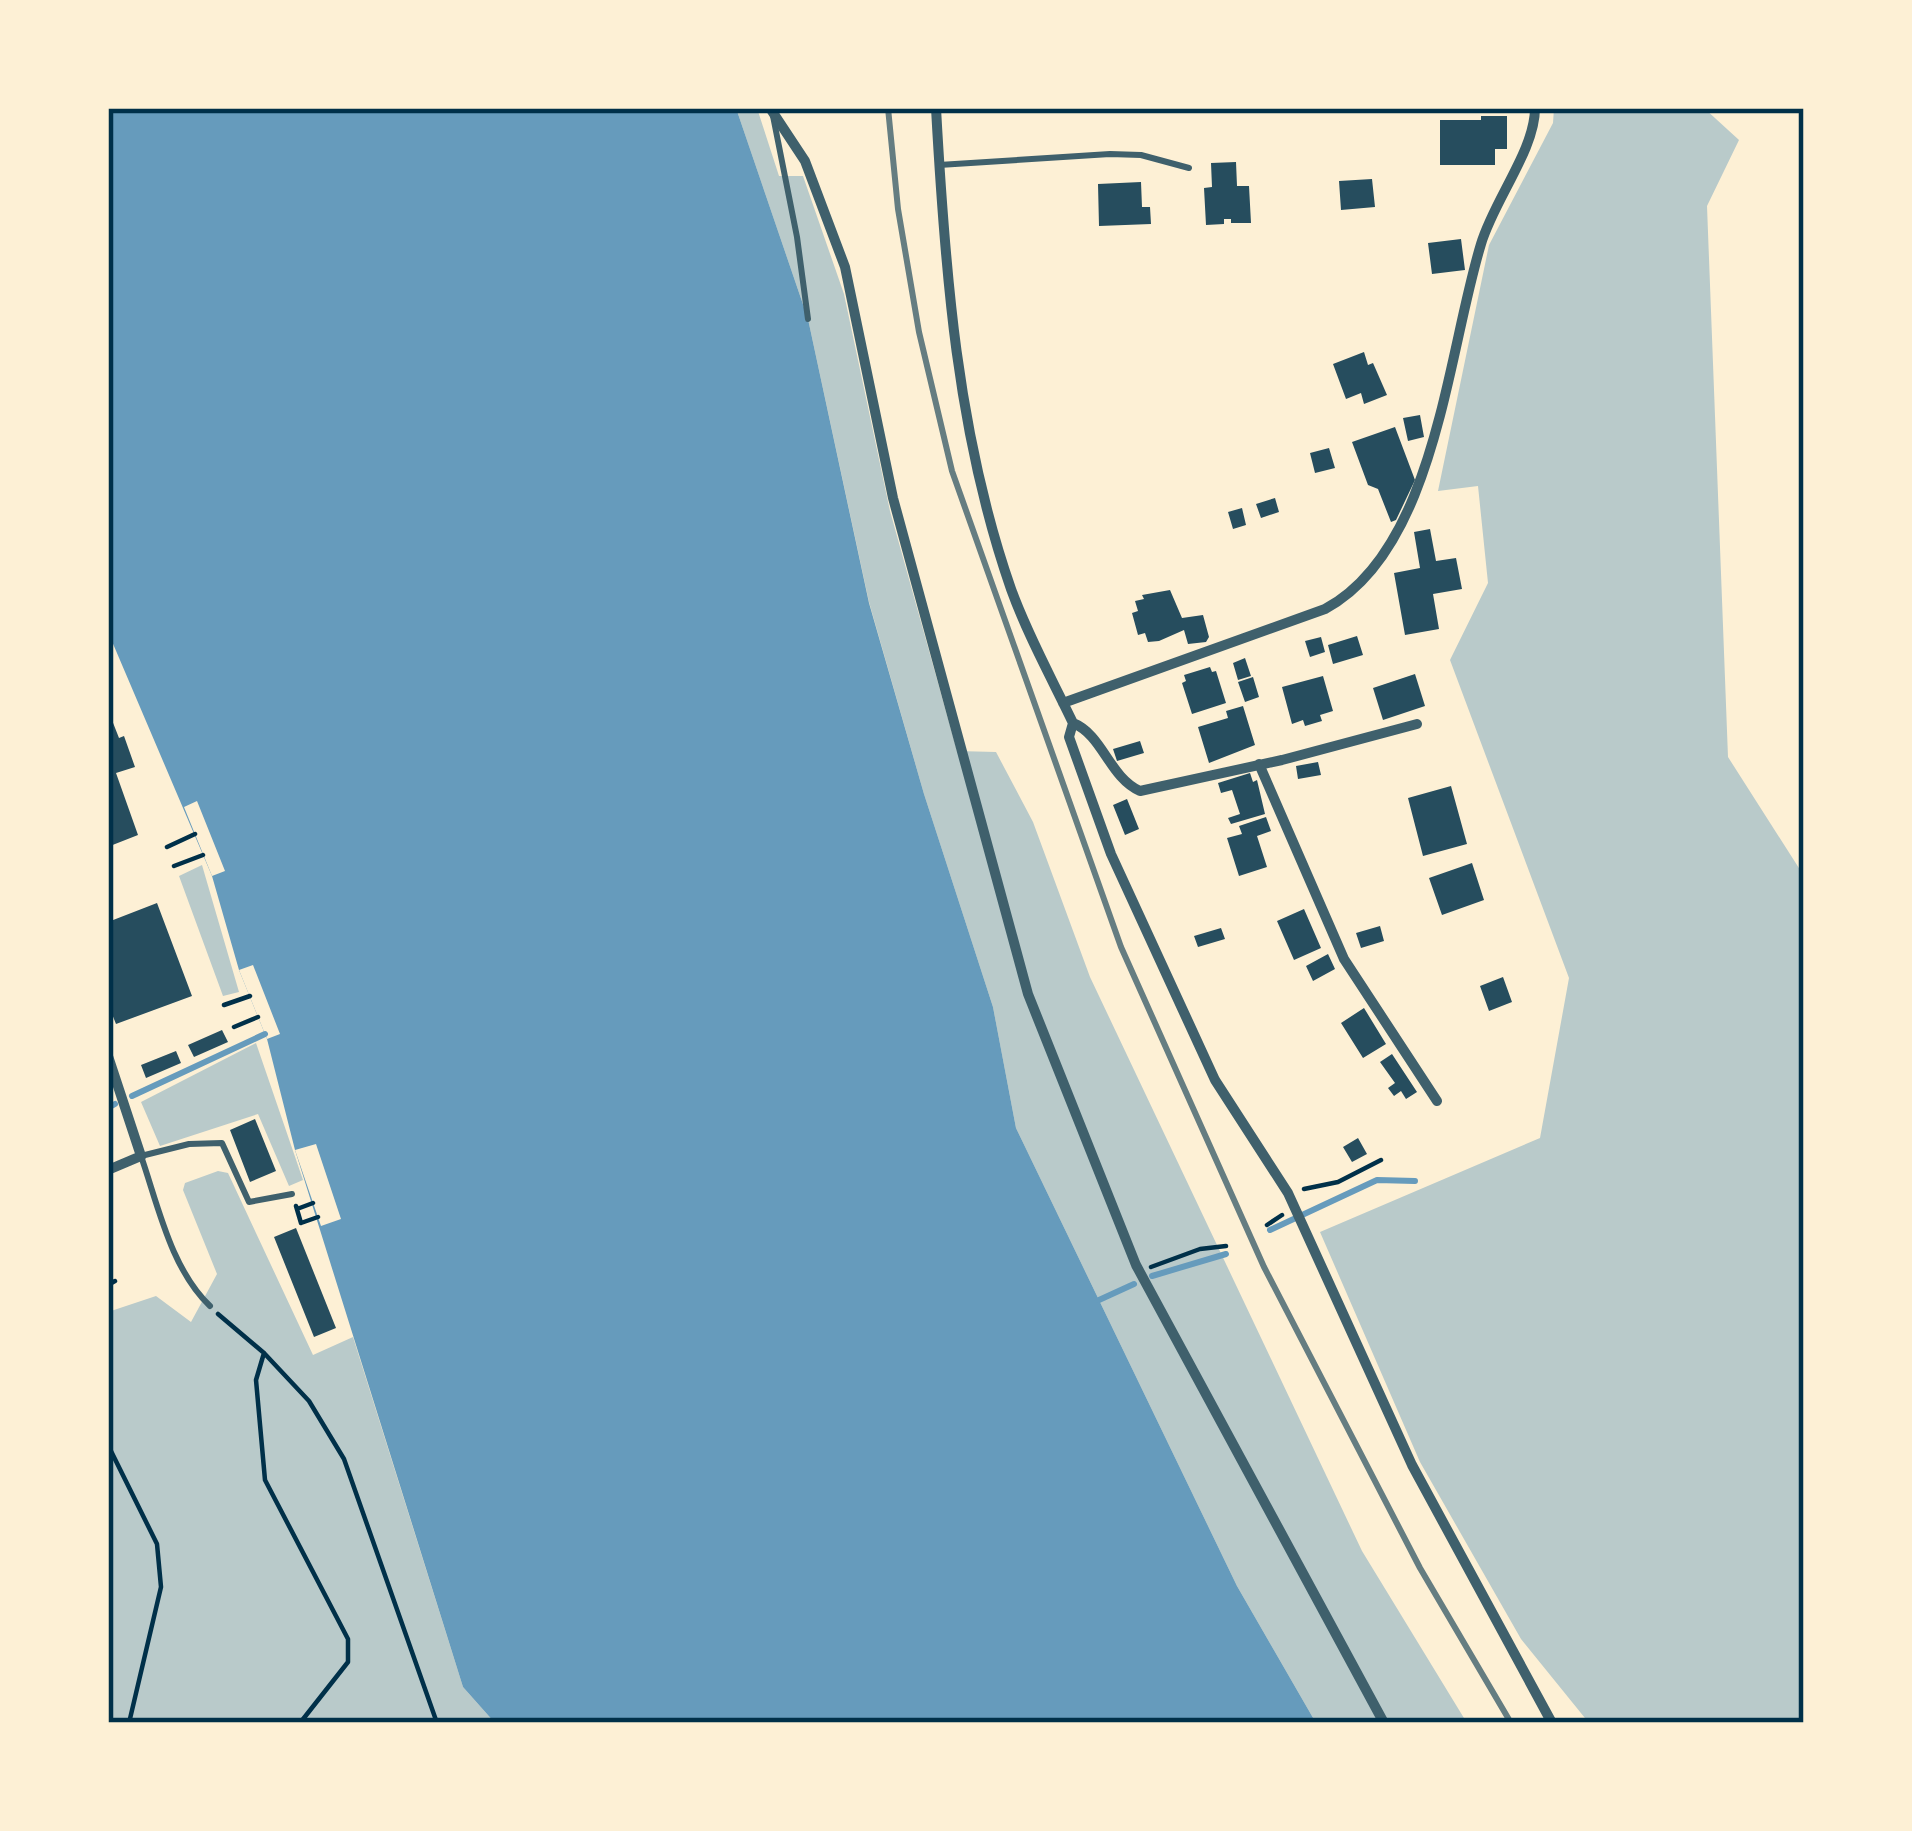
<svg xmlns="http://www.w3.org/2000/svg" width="1912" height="1831" font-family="'Asap Condensed',sans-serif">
  <rect width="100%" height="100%" fill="#fdf0d5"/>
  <path fill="#b9caca" d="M736 108H757L779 176H803L844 294 890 511 957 751 996 752 1033 822 1090 977 1362 1551 1467 1723H1316L1237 1586 1016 1128 993 1007 924 794 869 602 808 319Z
    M1554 108H1704L1739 140 1707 206 1728 757 1804 876V1723H1589L1521 1639 1420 1462 1320 1232 1540 1138 1569 978 1450 660 1488 583 1478 486 1438 491 1489 245 1553 123Z
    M202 865 239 992 223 996 179 876Z
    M256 1043 303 1180 289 1186 258 1114 160 1146 141 1102Z
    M218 1171 228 1173 313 1355 353 1337 463 1687 495 1723H108V1312L156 1296 191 1322 217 1274 183 1190 185 1183Z"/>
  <path fill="#669bbc" d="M108 108H736L808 319 869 603 924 794 993 1007 1016 1128 1237 1586 1316 1723H495L463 1687 295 1150 267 1039 239 970 212 876 108 632Z"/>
  <path fill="#fdf0d5" d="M197 801 225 871 212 876 184 807Z
    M253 965 280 1034 267 1039 239 970Z
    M316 1144 341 1219 321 1226 295 1150Z"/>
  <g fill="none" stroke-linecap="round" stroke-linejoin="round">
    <path stroke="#669bbc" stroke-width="6" d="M132 1096 265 1034
      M108 1108 115 1104
      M1270 1230 1377 1180 1415 1181
      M1152 1276 1226 1254
      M1099 1300 1134 1284"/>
  </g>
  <path fill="#264d5e" d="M1481 116H1507V149H1495V165H1440V120H1481Z
    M1236 162 1237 186H1249L1251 223H1231V219H1224V224L1206 225 1204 188 1212 187 1211 163Z
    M1372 179 1375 207 1341 210 1339 181Z
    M1141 182 1142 207H1150L1151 224 1099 226 1098 184Z
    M1461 239 1465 270 1432 274 1428 243Z
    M1364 352 1368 365 1373 363 1387 395 1364 404 1361 393 1346 399 1333 364Z
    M1420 415 1424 437 1408 441 1403 418Z
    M1395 427 1415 480 1396 520 1391 522 1378 489 1368 485 1352 442Z
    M1329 448 1335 468 1315 473 1310 453Z
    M1275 498 1279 512 1261 518 1256 504Z
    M1242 508 1246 525 1233 529 1228 512Z
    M1430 529 1436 561 1456 558 1462 589 1433 594 1439 629 1405 635 1394 573 1420 568 1414 532Z
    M1170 590 1182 618 1203 615 1209 637 1206 642 1188 644 1184 630 1159 641 1148 642 1145 633 1138 635 1132 613 1138 611 1135 601 1144 599 1142 595Z
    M1357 636 1363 655 1333 664 1328 645Z
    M1321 637 1325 652 1310 657 1305 641Z
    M1245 658 1251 676 1238 680 1233 663Z
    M1210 667 1212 672 1216 671 1226 703 1192 714 1182 683 1186 681 1184 675Z
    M1415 674 1425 706 1383 720 1373 688Z
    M1323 676 1333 711 1320 715 1322 721 1305 726 1303 720 1292 724 1282 687Z
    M1253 677 1259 697 1245 702 1238 682Z
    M1243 706 1255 745 1209 763 1198 727 1228 718 1226 711Z
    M108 710 119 738 124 736 135 767 116 773 138 835 110 846Z
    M1140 741 1144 753 1117 761 1113 749Z
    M1318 762 1321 775 1298 779 1296 766Z
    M1250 773 1253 782 1257 780 1265 814 1231 824 1228 818 1240 814 1232 790 1221 793 1218 783Z
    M1451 786 1467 844 1423 856 1408 798Z
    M1127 799 1139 829 1125 835 1113 805Z
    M1266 817 1271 831 1257 836 1267 867 1239 876 1227 838 1242 834 1239 826Z
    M1472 863 1484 900 1442 915 1429 878Z
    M157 903 192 996 116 1024 108 1004V922Z
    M1304 909 1321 948 1294 960 1277 921Z
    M1380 926 1384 941 1361 948 1356 933Z
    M1221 928 1225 939 1198 947 1194 936Z
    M1328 954 1335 969 1313 981 1306 966Z
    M1503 977 1512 1002 1489 1011 1480 986Z
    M1364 1008 1386 1044 1363 1058 1341 1023Z
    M222 1030 228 1042 194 1057 188 1045Z
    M176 1051 181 1063 146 1078 141 1065Z
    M1392 1054 1417 1092 1406 1099 1401 1091 1394 1096 1388 1088 1395 1083 1380 1062Z
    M255 1119 276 1171 250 1182 230 1130Z
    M1358 1138 1367 1154 1352 1162 1343 1147Z
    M296 1228 336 1328 314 1337 274 1237Z"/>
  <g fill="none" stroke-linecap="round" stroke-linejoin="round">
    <path stroke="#003049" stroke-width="4.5" d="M167 847 195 834
      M174 866 203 855
      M224 1005 250 996
      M234 1027 258 1017
      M1304 1189 1338 1182 1381 1160
      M296 1206 301 1223 318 1217
      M297 1209 313 1203
      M1267 1225 1282 1215
      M1151 1267 1200 1249 1226 1246
      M108 1285 115 1281
      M218 1314 264 1353 309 1401 344 1459 437 1723
      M264 1353 256 1380 265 1480 348 1639V1662L300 1723
      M108 1445 157 1544 161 1587 129 1723"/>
    <path stroke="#3f606c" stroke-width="6" d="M773 116 797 237 808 319
      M939 165 1110 154 1141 155 1189 168
      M210 1306C171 1269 158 1205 141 1156L189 1144 222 1143 249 1202 292 1194"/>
    <path stroke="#3f606c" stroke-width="10" d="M770 108 805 161 845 267 893 498 1028 994 1136 1265 1384 1723
      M936 108C945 271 957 434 1011 589 1028 636 1052 679 1073 723L1069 737 1111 854 1215 1080 1288 1193 1412 1465 1552 1723
      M1063 703 1325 609C1435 550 1447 355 1481 244 1494 200 1535 150 1535 108
      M1073 723C1103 735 1109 777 1140 791L1282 760 1417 724
      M1259 764 1344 959 1437 1101
      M108 1056 141 1156 108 1170"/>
    <path stroke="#657d81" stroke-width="6" d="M888 108 898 209 919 332 952 471 1121 947 1264 1267 1420 1568 1511 1723"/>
  </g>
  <rect width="1912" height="1831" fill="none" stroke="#fdf0d5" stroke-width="222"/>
  <rect x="111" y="111" width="1690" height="1609" fill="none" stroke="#003049" stroke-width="4.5"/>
</svg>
